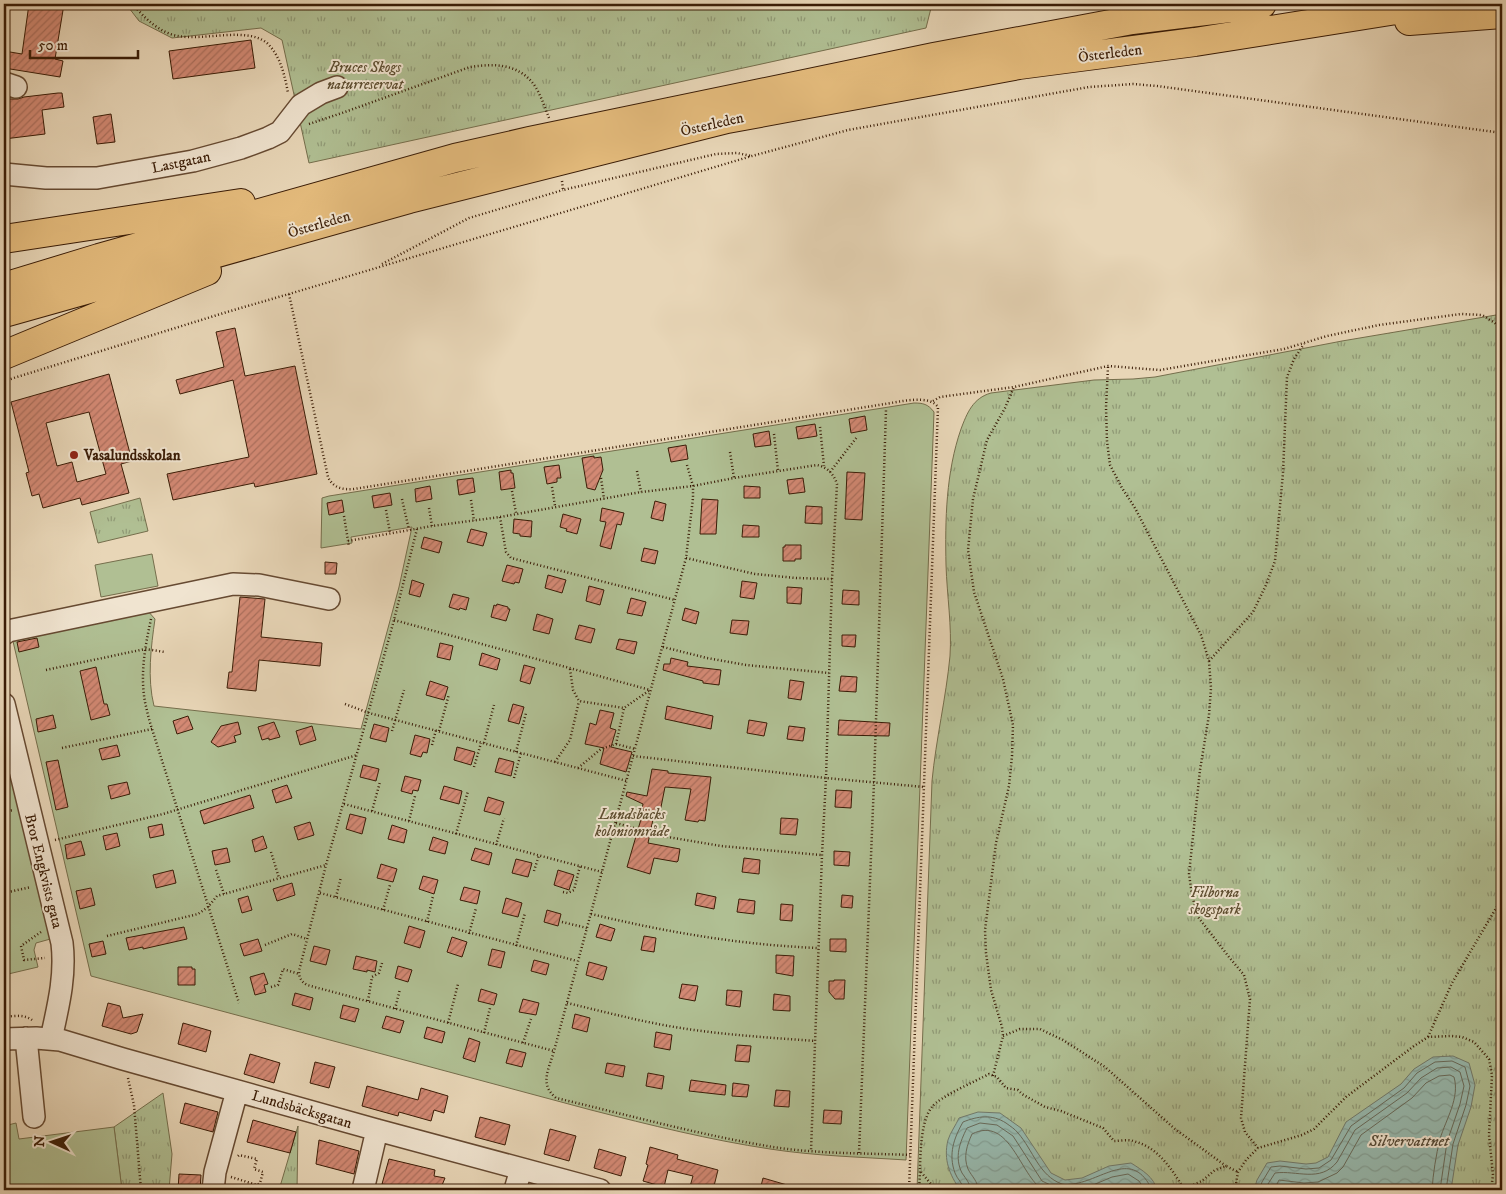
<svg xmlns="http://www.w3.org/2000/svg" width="1506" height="1194" font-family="'IM FELL DW Pica',serif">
  <defs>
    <pattern id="park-tufts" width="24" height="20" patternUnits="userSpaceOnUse" patternTransform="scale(1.25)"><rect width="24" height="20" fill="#b0bf93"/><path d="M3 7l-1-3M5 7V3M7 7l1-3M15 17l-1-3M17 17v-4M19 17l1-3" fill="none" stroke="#909a76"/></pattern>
    <pattern id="water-waves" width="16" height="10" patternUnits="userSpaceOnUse" patternTransform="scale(1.25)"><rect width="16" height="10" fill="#97b9ae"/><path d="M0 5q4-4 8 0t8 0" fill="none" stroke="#839e94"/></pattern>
    <pattern id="building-hatch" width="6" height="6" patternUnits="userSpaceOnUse" patternTransform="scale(1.25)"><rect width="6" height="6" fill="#d38974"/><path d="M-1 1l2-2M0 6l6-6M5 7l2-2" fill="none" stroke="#ac6f5d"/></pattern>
  </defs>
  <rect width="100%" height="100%" fill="#e8d6b7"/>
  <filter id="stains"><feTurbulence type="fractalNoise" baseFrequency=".004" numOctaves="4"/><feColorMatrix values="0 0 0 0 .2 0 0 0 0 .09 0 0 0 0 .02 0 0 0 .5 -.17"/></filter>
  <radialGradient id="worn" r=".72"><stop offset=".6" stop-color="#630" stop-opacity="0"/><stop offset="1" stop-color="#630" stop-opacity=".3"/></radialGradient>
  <path fill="url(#park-tufts)" stroke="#756e4c" d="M126 4H932L926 28 309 163 282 40 261 28 172 38 139 21Z
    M1502 314V1190H917L932 781C936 739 946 698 950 656 952 626 947 596 946 565 945 520 946 472 961 429 967 413 973 398 991 393L1094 380 1133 379 1155 377 1342 341Z
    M140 498 148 531 98 543 90 512Z
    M163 1093 172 1154 169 1190H122L114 1127Z
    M298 1126 297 1190H279Z"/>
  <path fill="#b0bf93" stroke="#756e4c" d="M914 403C923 403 928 404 934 412L906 1160C861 1157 815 1156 770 1149 710 1140 650 1125 591 1110L91 976 12 637 146 609 155 619C151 647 147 678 154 706L361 729 399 587 412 527 351 537 352 543 321 548 322 498 329 496Z
    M152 554 158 586 101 597 95 565Z
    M4 728 54 938 36 943 34 950 38 967 4 975Z
    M16 1123 19 1139 114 1127 122 1190H4V1126Z"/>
  <path fill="url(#water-waves)" stroke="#727a6b" d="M1453 1056 1469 1063 1475 1085 1471 1107 1458 1145 1451 1190H1254L1257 1180 1267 1163 1280 1161 1306 1164 1316 1163 1328 1157 1346 1122 1401 1084 1414 1069 1433 1057Z
    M978 1112 1000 1113 1021 1128 1051 1173 1065 1180 1082 1178 1109 1166 1131 1163C1142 1170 1154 1177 1157 1190H960C950 1175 943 1160 948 1140 950 1133 956 1125 959 1118Z"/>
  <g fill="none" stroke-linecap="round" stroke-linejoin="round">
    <path stroke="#686a5a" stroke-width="1" d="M964 1190C963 1183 957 1179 955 1173 948 1154 954 1138 963 1122 978 1116 992 1114 1006 1123 1010 1126 1015 1129 1018 1133 1033 1150 1039 1176 1062 1184 1066 1185 1069 1184 1073 1184 1103 1180 1133 1148 1152 1190
      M971 1190C970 1183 966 1179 962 1173 954 1157 960 1142 967 1128L980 1123 997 1125 1013 1136 1042 1181 1061 1190
      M978 1190C978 1181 972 1177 968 1169 963 1157 967 1145 972 1134 1010 1115 1020 1176 1043 1190
      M1072 1190 1086 1188 1112 1177 1128 1174 1139 1181 1145 1190
      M1259 1190 1262 1182 1271 1167 1280 1166 1306 1169 1319 1168 1331 1160 1351 1126 1404 1088 1417 1073 1435 1062 1452 1061 1465 1067 1470 1086 1466 1105 1453 1144 1446 1190
      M1266 1190 1268 1184 1275 1173C1297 1170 1320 1183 1337 1162L1355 1130 1407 1093 1421 1078 1437 1068 1451 1067 1460 1072 1464 1086 1460 1104 1447 1142 1440 1190
      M1274 1190 1279 1180 1304 1183 1318 1182 1337 1173 1343 1167 1361 1135 1412 1098 1426 1083 1439 1076 1450 1075 1454 1077C1460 1098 1446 1119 1440 1139 1436 1155 1433 1174 1432 1190"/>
  </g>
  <path fill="url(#building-hatch)" stroke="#3a1c06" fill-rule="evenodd" d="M29 4H64L55 59 63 61 60 77 4 68V51L22 54Z
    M251 40 255 68 173 79 169 51Z
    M58 93H62L64 107 42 110 45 134 4 139V99H18L24 97Z
    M111 114 115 142 97 144 93 117Z
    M235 328 245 376 295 366 317 474 255 487 254 483 173 500 167 474 249 457 233 380 180 394 176 380 224 367 216 332Z
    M109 374 132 461 121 464 129 493 82 505 80 498 43 508 39 494 32 496 26 473 29 472 11 402ZM89 412 106 474 77 482 72 462 57 466 46 423Z
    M865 416 867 430 851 433 849 419Z
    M815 424 817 436 798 439 796 427Z
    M769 431 771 445 755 447 753 434Z
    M686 445 688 459 671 462 668 448Z
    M594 456V458L601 457 603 470 595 490 587 488 582 458Z
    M559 465 561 478H557V482L547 484 544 467Z
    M511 470V473H513L515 488 501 490 499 472Z
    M847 472 865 473 862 520 845 519Z
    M473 478 475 492 459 495 457 480Z
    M803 478 805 492 789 494 787 480Z
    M430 486 432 499 416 502 415 489Z
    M744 486 760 487V498H744Z
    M390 493 392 505 374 508 372 496Z
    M702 499 718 500 716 534H700Z
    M342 500 344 512 329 515 327 503Z
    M655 501 666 504 663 521 651 518Z
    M806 506 822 507V524L805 523Z
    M602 508 624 513 621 525 617 524 611 549 600 546 606 522 600 521Z
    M563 514 581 519 577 534 566 531 567 529 560 527Z
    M514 519 532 521 531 537 520 536V534L513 533Z
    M743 525 759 526V537H742Z
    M471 529 487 533 483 546 467 542Z
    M424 537 442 542 439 553 421 548Z
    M785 545H801V559H795V561H783V547H785Z
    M644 548 658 551 655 564 641 561Z
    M325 562 337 563 336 574H325Z
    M507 565 523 569 519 583 515 582 514 584 502 581Z
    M548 575 566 580 562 593 545 588Z
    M412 580 424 584 420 597 409 594Z
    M742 581 757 583 754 599 740 597Z
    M589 586 604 590 600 605 586 601Z
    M787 587 802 588 801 604 787 603Z
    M843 590 859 591V605L842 604Z
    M453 594 469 598 466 610 460 608 459 610 449 607Z
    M240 597 265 599 261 637 322 643 320 666 259 660 256 691 227 688 229 672H232Z
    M631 598 646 602 642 616 627 613Z
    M497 604 508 607V609H510L506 621 491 617 494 605 496 606Z
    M685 608 699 612 696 624 682 620Z
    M537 614 553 619 549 634 533 630Z
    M732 620 749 621 747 635 730 633Z
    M579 625 595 629 591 643 575 639Z
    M842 635H856L855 647 842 646Z
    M37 638 39 647 19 652 17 642Z
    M619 639 637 642 634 654 616 649Z
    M440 643 453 646 450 660 437 657Z
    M482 653 500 659 497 670 479 665Z
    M671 658 688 662 687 666 721 670 719 685 703 683V681L663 670 664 664H670Z
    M524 665 535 668 530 684 520 681Z
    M96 667 104 704H107L110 715 91 720 80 671Z
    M841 676 857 677 856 692 839 691Z
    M790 680 804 682 801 700 788 698Z
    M430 681 448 687 444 700 426 695Z
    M513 704 524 707 519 724 508 721Z
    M667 706 713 716 711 729 665 719Z
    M600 710 614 713 610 728 616 730 611 747 632 752 626 772 600 764 604 748 585 744 590 723 596 725Z
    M53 715 56 728 38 732 36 719Z
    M188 716 193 729 177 734 173 721Z
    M749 720 767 723 764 736 747 733Z
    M839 720 890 723 889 736 838 735Z
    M238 722 241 734 234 736 236 742 218 747 211 742 221 726Z
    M274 722 280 737 269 740V738L262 740 258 727Z
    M374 724 389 728 386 742 370 738Z
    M312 726 316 740 300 745 296 731Z
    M789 726 805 728 803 741 787 739Z
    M415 735 430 739 427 753 423 752 421 757 410 754Z
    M117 745 120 756 102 760 99 749Z
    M457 747 475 752 471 765 454 760Z
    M499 758 514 762 511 776 495 772Z
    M58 760 68 807 56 810 46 762Z
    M363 765 379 769 376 781 360 777Z
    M652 769 668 771V773L711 777 705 821 699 820 698 822 685 820 691 789 665 787 660 812 655 810 648 843 680 849 678 861 677 862 654 858 650 874 627 867 644 809H642L643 804 626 796 627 792 647 796Z
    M405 776 421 780 418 791 413 790 412 794 401 791Z
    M127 782 130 794 111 799 108 786Z
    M287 785 292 798 276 803 272 790Z
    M444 786 462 791 459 804 440 799Z
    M836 790 852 791 851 808 835 807Z
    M250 795 254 808 204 824 200 811Z
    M488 797 504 802 500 815 484 811Z
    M350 814 366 818 362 834 346 829Z
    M781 818 798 819 796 835 780 834Z
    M310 822 314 835 298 840 294 827Z
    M162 824 164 835 150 838 148 827Z
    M392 825 407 830 404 843 388 839Z
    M117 833 120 846 106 850 103 836Z
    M263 836 267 848 255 852 252 840Z
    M433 837 448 842 445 854 429 850Z
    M81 841 85 855 67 859 65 845Z
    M227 848 230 862 215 865 212 851Z
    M475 848 492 853 489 865 471 860Z
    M834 851 850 852 849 866 834 865Z
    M744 858 760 860 759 874 742 872Z
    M516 859 532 863 528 877 512 873Z
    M381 864 397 869 393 882 377 878Z
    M173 870 176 883 156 888 153 875Z
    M558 870 574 875 569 890 554 885Z
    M423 876 438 880 434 894 419 889Z
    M292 883 295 895 277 901 273 889Z
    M464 887 480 891 477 904 460 900Z
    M91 888 95 905 80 909 76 891Z
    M697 893 716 897 714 909 695 905Z
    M842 895 853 896 852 908 841 907Z
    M248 896 252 910 242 913 238 899Z
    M506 898 522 903 518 917 502 913Z
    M739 899 755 901 754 914 737 912Z
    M781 904 793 905 792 921 780 920Z
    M547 910 561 914 558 926 544 922Z
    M600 924 615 929 611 941 596 937Z
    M409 926 425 931 420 948 404 943Z
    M184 927 187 939 143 949V947L129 950 126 938Z
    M644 936 656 938 654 952 641 950Z
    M452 937 467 942 462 957 447 952Z
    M258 939 262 951 244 956 240 944Z
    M830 939H846V952L830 951Z
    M103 941 106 954 92 957 89 944Z
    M314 946 330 950 326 965 310 961Z
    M492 949 505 952 501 968 488 965Z
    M776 955 794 956 793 976 776 973Z
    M356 956 377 961 375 972 367 970V972L353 969Z
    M534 960 549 964 546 975 531 971Z
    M589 962 607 967 603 980 586 975Z
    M398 966 412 970 408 982 395 978Z
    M178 967H192V969H195V985H178Z
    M264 973 268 984 264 985 266 992 255 995 250 977Z
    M834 980H845L844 999H835L829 992V981H834Z
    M682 984 698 986 695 1001 679 998Z
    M481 989 497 994 494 1005 478 1001Z
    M727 990 742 991 740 1007 726 1005Z
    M295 993 313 998 310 1010 292 1005Z
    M774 994 790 996V1011L773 1010Z
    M523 999 539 1003 536 1015 519 1012Z
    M108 1003 120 1006 123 1018 143 1014 137 1032 131 1034 102 1026Z
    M343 1005 359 1009 355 1022 340 1018Z
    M575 1014 590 1018 587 1032 572 1028Z
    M386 1016 404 1021 400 1033 382 1028Z
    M183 1023 211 1031 206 1052 178 1044Z
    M427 1027 445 1032 442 1043 424 1038Z
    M656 1032 672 1035 670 1050 654 1047Z
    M469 1038 480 1042 475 1062 463 1058Z
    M737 1045 751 1046 749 1062 735 1061Z
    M510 1049 526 1053 522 1067 506 1063Z
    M250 1054 280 1063 274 1083 244 1074Z
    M315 1062 335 1067 329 1088 310 1083Z
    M607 1063 625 1066 623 1077 605 1073Z
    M648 1073 664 1076 662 1089 646 1086Z
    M691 1080 726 1085 725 1095 689 1091Z
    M733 1083 749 1085 747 1097 732 1096Z
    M367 1086 418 1100 421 1088 448 1096 444 1113 434 1110 431 1121 399 1112 398 1116 362 1106Z
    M776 1090 790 1091 789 1107 774 1106Z
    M185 1103 218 1112 213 1132 180 1123Z
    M824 1110 842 1111 841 1124 823 1123Z
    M480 1117 510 1125 505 1145 475 1137Z
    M253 1120 296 1132 290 1153 247 1142Z
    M550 1129 576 1136 569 1161 544 1154Z
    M319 1140 359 1151 354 1174 316 1164Z
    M650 1147 678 1155 677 1159 718 1170 713 1190H689L693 1176 668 1170 664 1187 643 1181 648 1165 646 1164Z
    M599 1149 626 1157 621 1176 594 1168Z
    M389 1159 435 1170 434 1176 445 1178 440 1190H405L382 1184Z
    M179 1174 201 1175 200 1190H178Z
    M763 1178 794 1187 793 1190H760Z"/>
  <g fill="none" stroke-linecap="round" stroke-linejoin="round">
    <defs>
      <path id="minor" d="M4 83 16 87
        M4 174 46 178H97L193 161 241 148 268 138 280 132 301 105 321 93 337 87
        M4 634 8 631 233 584 259 585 329 599
        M4 704 62 943C66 976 58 1007 51 1039
        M26 1038 34 1117
        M4 1039 36 1038 60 1040 123 1059 377 1130 600 1190
        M213 1190 215 1172 237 1091
        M363 1190 377 1130
        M515 1190 521 1169"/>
      <path id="major" d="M1409 21 1502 14
        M4 239 241 203
        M4 287 99 258 455 158 530 141 934 57 1132 20 1262 4
        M4 313 409 199 727 119 1019 65 1195 42 1434 4
        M4 355 207 271"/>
    </defs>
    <use href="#minor" stroke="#664a32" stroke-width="24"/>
    <use href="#major" stroke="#3a1c06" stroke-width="30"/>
    <path stroke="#3a1c06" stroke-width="2.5" stroke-dasharray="1 2.5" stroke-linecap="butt" d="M133 4C144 18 160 33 178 36 204 41 249 26 268 44 281 57 285 77 288 93
      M309 124 342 113 470 67C491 64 513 63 529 79 539 88 544 106 549 118
      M562 181 563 190 716 154 737 153 751 156
      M382 264 469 218 563 190
      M289 294 328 477C333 488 343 490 354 489L885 404C899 402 929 394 938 407L909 1190
      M1108 367 1106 407 1107 441 1110 465 1122 488 1135 508 1201 635 1209 661 1211 688 1209 715 1200 770 1189 874 1192 895 1198 917 1229 957 1244 975 1250 999 1241 1118 1245 1132 1258 1148
      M4 381 227 312 289 294 752 156 848 130 1089 87 1133 84 1157 86 1502 133
      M933 401 940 397 1014 387
      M820 427 824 466
      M774 434 778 471
      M730 452 734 478
      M687 465 693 486V498L686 558 554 1051C549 1069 539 1084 556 1098 628 1115 700 1135 773 1147 818 1154 864 1153 910 1155
      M637 471 641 492
      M830 472 857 437
      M601 478 604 499
      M552 487 555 506
      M512 491 516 513
      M402 499 409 530
      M471 500 474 521
      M429 508 432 526
      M386 510 390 533
      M344 516 349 547
      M500 517 506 552 511 558 675 600
      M417 529 394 620 326 865 299 971C299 978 301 981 307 985L554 1051
      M348 541 432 526 500 517 641 492 693 486 734 478 817 465C827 467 834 474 837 484L832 579 826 778 822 855 811 1151
      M686 558 755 574 796 578 832 579
      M151 619C145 647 140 674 145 702 147 711 149 720 152 729L239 1003
      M394 620 650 690
      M663 647 707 658 746 665 829 673
      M1209 661 1253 612 1266 585 1275 561 1283 473 1287 377 1294 359 1304 344
      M570 669 573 690 579 701 624 708 650 690
      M46 670 145 649 165 652
      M345 704 369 713 627 781
      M392 731 404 690
      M439 731 449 694
      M484 743 494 705
      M616 744 635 749
      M432 745 436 730
      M62 748 152 729
      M516 752 526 713
      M633 756 826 778 924 787
      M555 762 570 740 579 701
      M474 767 481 743
      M578 768 601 749 616 744 624 708
      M514 778 521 753
      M344 804 602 872
      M372 811 380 782
      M4 812 13 810
      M409 821 415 796
      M616 823 662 836 721 846 821 855
      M456 834 468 791
      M55 840 163 814 357 755
      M496 845 504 818
      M271 852 279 878
      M216 870 224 894
      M534 871 539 855
      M563 892 568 893 574 890 580 866
      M4 893 31 887
      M320 893 577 961
      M336 897 341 877
      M383 910 390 885
      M591 914C666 932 741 945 818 948
      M427 922 433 896
      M562 922 587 928
      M41 932 21 946 24 960 45 958
      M469 934 476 908
      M107 936 198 914 208 907 217 896 326 865
      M265 945 292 934 307 939
      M516 946 525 913
      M271 987 278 985 283 969 299 974
      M368 1001 372 977 379 973 382 963
      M567 1003C597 1010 627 1018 658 1024 709 1034 762 1037 815 1041
      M395 1009 400 989
      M4 1017C13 1016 24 1014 32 1020
      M448 1023 458 984
      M484 1033 490 1008
      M1003 1036 1020 1029H1040L1063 1040 1105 1067 1175 1129 1226 1166
      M1428 1037 1452 983 1502 898
      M523 1043 531 1019
      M993 1076 1003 1036 1002 1027 991 990 986 953 985 930 996 843 1009 786 1012 756 1013 725 1003 679 974 592 968 550 973 499 987 440 1005 408 1014 387 1108 366 1160 370 1284 349 1327 336 1379 325 1461 314 1482 315 1495 323 1502 332
      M128 1078 134 1105 141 1190
      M859 1153 874 782 886 410
      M238 1156 239 1155 257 1159 254 1169 263 1172 260 1183 257 1185
      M921 1172 936 1190
      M231 1177 257 1185 255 1190
      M1184 1189 1202 1181 1215 1170 1226 1166 1238 1172
      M919 1190C921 1168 918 1124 932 1107 939 1097 976 1081 989 1074L997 1077 1006 1088 1018 1090 1022 1094 1045 1107 1061 1111 1103 1128 1114 1141C1120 1141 1128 1139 1133 1141 1158 1147 1171 1168 1184 1189L1183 1190
      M1235 1190 1238 1172 1246 1160 1258 1148 1302 1135 1314 1129 1346 1097 1414 1046 1428 1037 1451 1036 1462 1037 1474 1042 1489 1059 1492 1075 1489 1135 1493 1175 1491 1190"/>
    <use href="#minor" stroke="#f0e4d0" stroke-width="21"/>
    <use href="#major" stroke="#e4bb7c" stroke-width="28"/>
  </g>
  <circle fill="#8f2418" stroke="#f0e4d0" stroke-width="2" cx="74" cy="455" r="5"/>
  <g text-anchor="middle" stroke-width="4" stroke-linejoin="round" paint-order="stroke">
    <g font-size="15" fill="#3a1c06" stroke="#f0e4d0">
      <text transform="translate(1110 53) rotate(-7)" y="5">Österleden</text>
      <text transform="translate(712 124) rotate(-13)" y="5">Österleden</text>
      <text transform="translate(181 162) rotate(-12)" y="5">Lastgatan</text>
      <text transform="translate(319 224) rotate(-16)" y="5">Österleden</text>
      <text transform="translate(44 871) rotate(76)" y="5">Bror Engkvists gata</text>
      <text transform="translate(302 1109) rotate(16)" y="5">Lundsbäcksgatan</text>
    </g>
    <g font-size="15" font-style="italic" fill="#5d4d30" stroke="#f0e4d0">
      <text x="365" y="72">Bruces Skogs<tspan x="365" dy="17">naturreservat</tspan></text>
      <text x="632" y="819">Lundsbäcks<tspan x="632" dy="17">koloniområde</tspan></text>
      <text x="1215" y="897">Filborna<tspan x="1215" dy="17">skogspark</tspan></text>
    </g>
    <g font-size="15" font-weight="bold" fill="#3a1c06" stroke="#f0e4d0" text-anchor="start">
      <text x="84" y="460">Vasalundsskolan</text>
    </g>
    <g font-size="16" font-style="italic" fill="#564b38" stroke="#f0e4d0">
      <text x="1409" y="1146">Silvervattnet</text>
    </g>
  </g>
  <rect width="1506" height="1194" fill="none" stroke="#e8d6b7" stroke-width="20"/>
  <rect x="5" y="5" width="1496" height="1184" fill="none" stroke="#3a1c06" stroke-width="2.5"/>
  <rect x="10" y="10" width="1486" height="1174" fill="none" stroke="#3a1c06"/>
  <g transform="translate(52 1142) rotate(273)" stroke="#f0e4d0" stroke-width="4" paint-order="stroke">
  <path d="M0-4L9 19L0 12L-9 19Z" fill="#3a1c06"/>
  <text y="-8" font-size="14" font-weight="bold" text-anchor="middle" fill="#3a1c06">N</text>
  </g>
  <path d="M30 50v8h108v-8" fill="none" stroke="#3a1c06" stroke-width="2.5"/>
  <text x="38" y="50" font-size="15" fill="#3a1c06" stroke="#f0e4d0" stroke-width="4" paint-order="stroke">50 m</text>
  <rect width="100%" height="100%" filter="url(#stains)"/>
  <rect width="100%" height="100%" fill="url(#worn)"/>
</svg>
